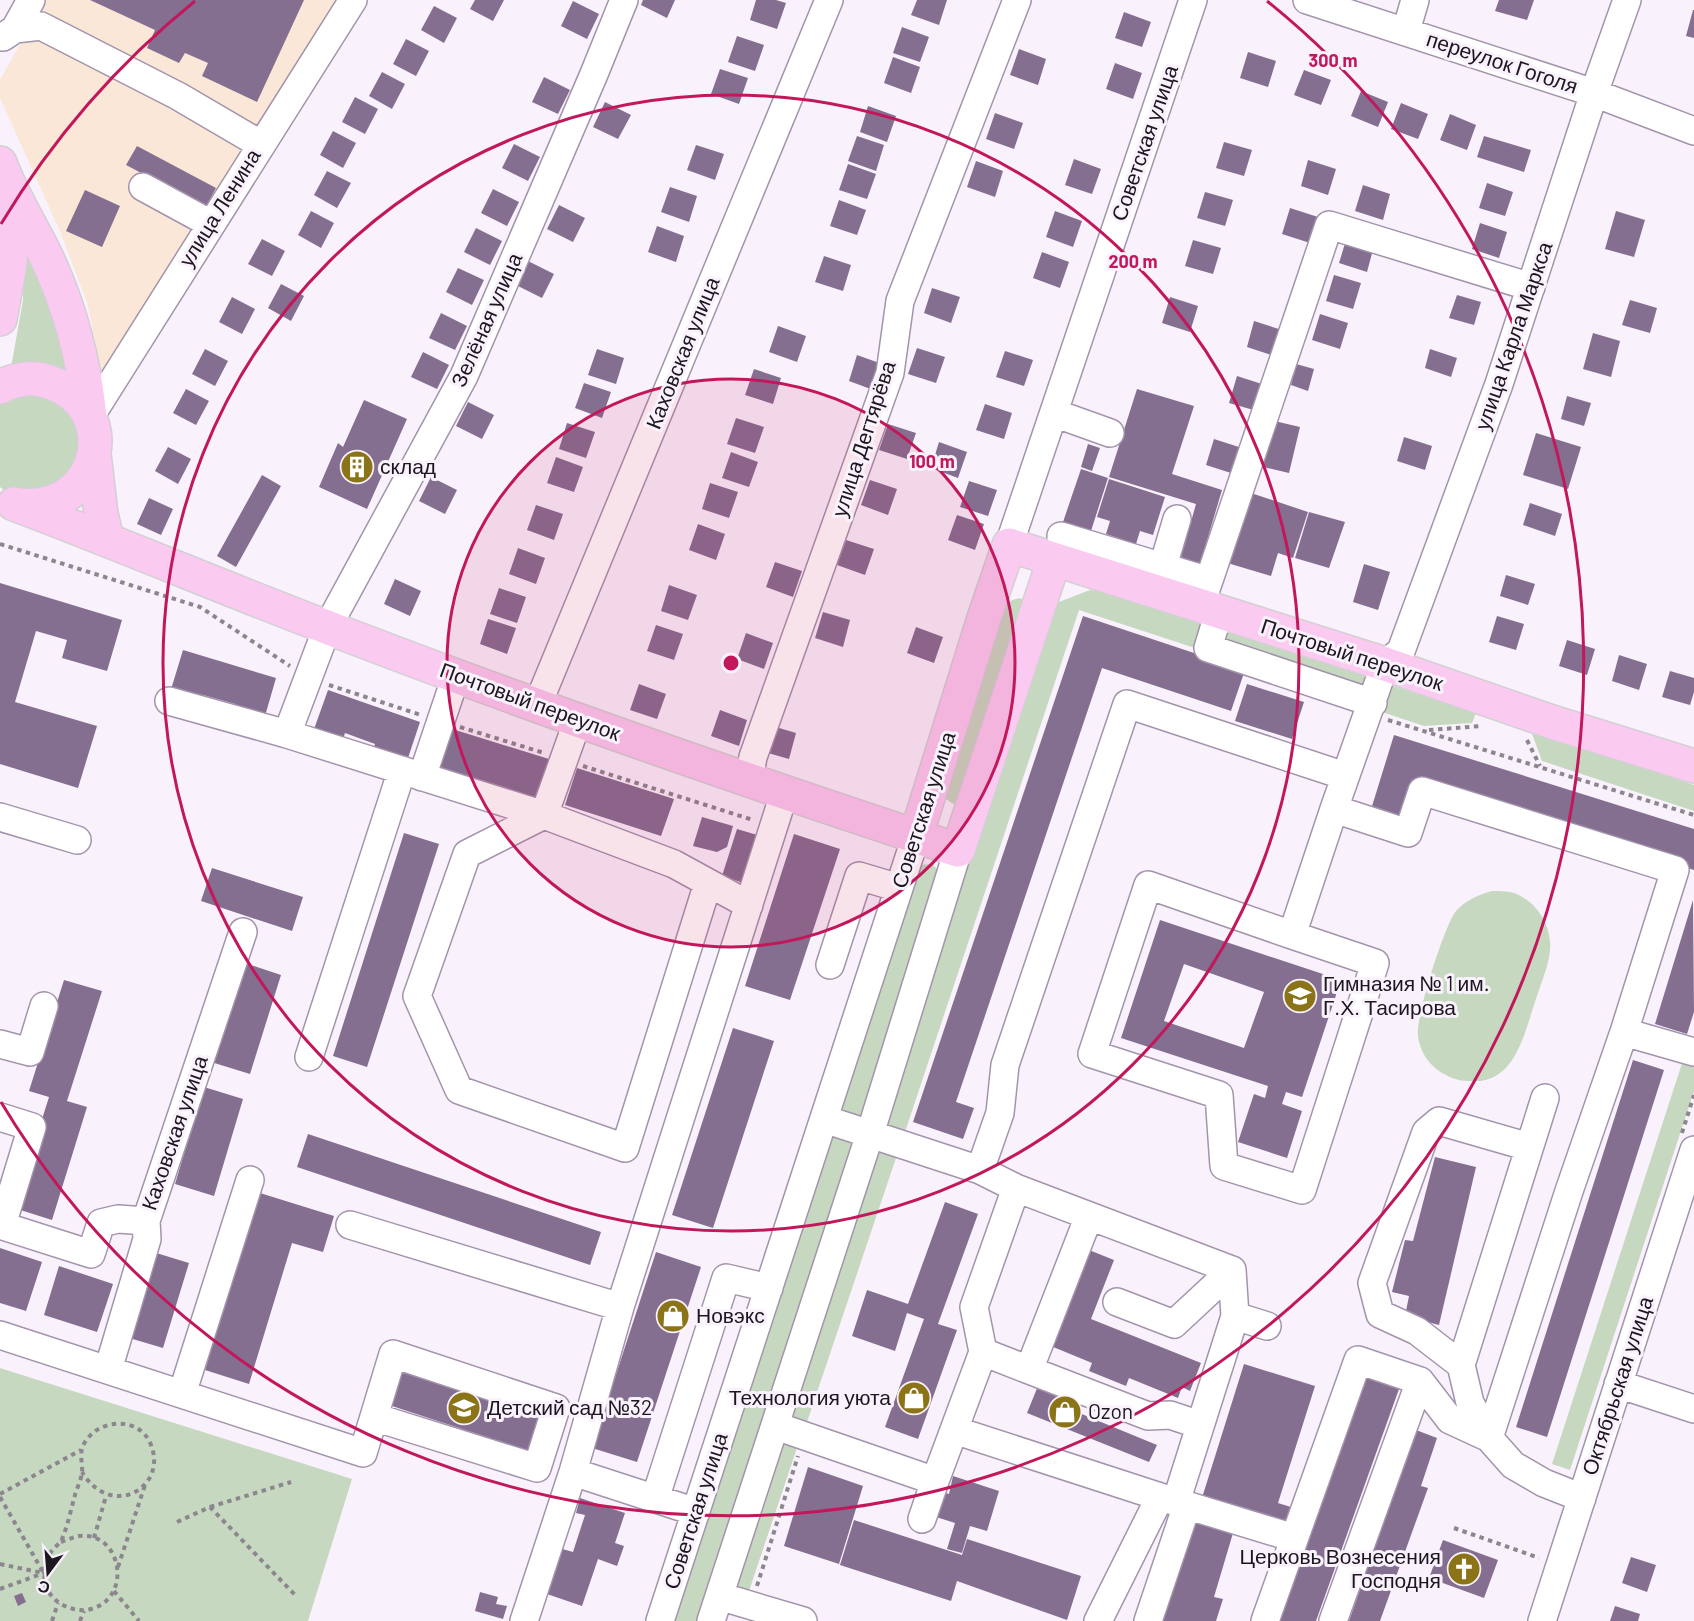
<svg xmlns="http://www.w3.org/2000/svg" width="1694" height="1621" font-family="Barlow,sans-serif">
  <rect width="100%" height="100%" fill="#f9f2fc"/>
  <path fill="#fae7d7" d="M45 0H338L104 383 87 302 59 229 0 98V80Z"/>
  <path fill="#c6d8c0" d="M24 246 57 324 72 387 11 368 23 300Z
    M39 387 84 422 71 485 9 494 0 487V397Z
    M1090 590 1114 593 1203 622 1198 649 1079 610 903 1138 878 1129 1045 620 1059 602Z
    M1020 598 1025 601 963 799 953 804 946 799 942 793 1003 609 1012 600Z
    M1224 627 1362 671 1367 676 1364 684 1354 688 1225 646Z
    M1384 683 1476 713 1472 723 1424 726 1376 710Z
    M1531 731 1694 785V811L1542 761Z
    M932 864 940 872 700 1621H671L919 865Z
    M1492 891C1499 891 1507 891 1514 893 1535 901 1548 920 1550 941 1552 960 1541 982 1536 999 1525 1030 1516 1084 1472 1081 1462 1081 1455 1080 1446 1075 1431 1068 1420 1053 1418 1036 1415 1018 1445 924 1456 911 1466 900 1478 895 1492 891Z
    M1685 1054 1694 1057V1091L1570 1470 1552 1464Z
    M872 1147 897 1155 805 1428 791 1418Z
    M0 1368 352 1479 308 1621H0Z
    M777 1437 799 1442 747 1597 729 1583Z"/>
  <path fill="#856f91" fill-rule="evenodd" d="M90 0H304L257 102 202 76 208 63 185 53 179 63 147 48 155 30Z
    M475 0H504L493 21 470 9Z
    M643 0H675L667 18 641 5Z
    M756 0H776L786 3 777 29 750 20Z
    M917 0H947L939 25 911 15Z
    M1499 0H1534L1527 20 1495 11Z
    M573 1 599 14 587 39 561 26Z
    M434 6 457 18 444 43 421 30Z
    M1693 10H1694V38L1686 36Z
    M1124 12 1151 22 1142 47 1115 38Z
    M902 27 929 37 920 62 893 53Z
    M737 36 764 45 755 71 728 62Z
    M406 39 429 51 416 76 393 64Z
    M1019 49 1046 59 1038 85 1010 75Z
    M1248 52 1276 61 1268 87 1240 78Z
    M893 57 920 67 911 93 884 83Z
    M1115 63 1142 73 1133 99 1106 89Z
    M720 69 748 78 739 104 711 94Z
    M1304 70 1331 80 1321 105 1294 95Z
    M382 72 405 84 392 109 369 96Z
    M544 77 570 90 558 114 532 102Z
    M1361 91 1388 102 1378 127 1351 116Z
    M355 97 378 109 365 134 342 122Z
    M605 102 631 115 618 139 593 127Z
    M1401 103 1428 114 1418 139 1391 129Z
    M868 106 896 116 887 142 860 132Z
    M995 113 1023 123 1014 149 986 139Z
    M1450 114 1476 125 1467 150 1440 140Z
    M333 131 356 143 343 168 320 155Z
    M857 136 884 145 876 171 848 161Z
    M1484 136 1531 150 1524 172 1477 157Z
    M1224 142 1252 150 1244 176 1216 168Z
    M514 144 540 157 528 181 502 168Z
    M696 145 724 154 715 180 687 170Z
    M137 146 216 188 206 207 126 165Z
    M1074 159 1101 169 1092 194 1065 185Z
    M1308 160 1336 169 1328 195 1301 186Z
    M976 161 1003 171 995 197 967 187Z
    M848 164 876 174 867 199 839 190Z
    M327 171 351 183 337 208 314 195Z
    M1487 183 1513 192 1505 216 1479 208Z
    M1363 185 1390 194 1383 220 1355 211Z
    M670 187 697 196 689 222 661 212Z
    M493 189 519 202 507 226 481 213Z
    M85 190 120 206 102 247 66 231Z
    M1205 192 1233 200 1225 226 1197 218Z
    M839 200 866 210 857 235 830 226Z
    M559 205 585 218 573 242 547 229Z
    M1290 208 1318 217 1310 243 1282 234Z
    M311 211 334 223 321 248 298 235Z
    M1055 211 1082 221 1073 247 1046 237Z
    M1616 211 1645 220 1634 257 1605 249Z
    M1480 223 1507 232 1499 258 1472 249Z
    M657 226 684 236 676 262 648 252Z
    M476 228 502 241 490 265 464 252Z
    M1347 237 1374 246 1367 272 1339 263Z
    M262 239 285 251 272 276 248 264Z
    M1193 240 1221 248 1213 274 1185 266Z
    M1042 252 1069 262 1060 288 1033 278Z
    M824 256 851 265 843 291 815 282Z
    M528 261 554 274 542 298 516 285Z
    M458 268 484 280 472 305 446 292Z
    M1334 275 1361 283 1353 309 1326 301Z
    M281 284 304 296 291 321 268 308Z
    M932 288 960 297 951 323 924 313Z
    M1457 295 1481 302 1474 325 1449 318Z
    M232 297 255 309 242 334 219 322Z
    M1170 297 1198 306 1190 332 1162 323Z
    M1630 300 1657 308 1650 333 1622 325Z
    M441 313 467 326 455 350 429 338Z
    M1320 314 1348 323 1340 349 1312 340Z
    M1254 321 1282 330 1274 356 1247 347Z
    M778 326 806 336 797 362 769 352Z
    M1593 333 1620 341 1611 377 1583 369Z
    M917 348 945 357 936 383 908 374Z
    M205 349 228 361 215 386 192 374Z
    M597 349 624 358 616 384 588 375Z
    M1430 349 1457 358 1451 377 1425 368Z
    M1005 351 1033 360 1024 386 996 377Z
    M423 352 449 365 437 389 411 377Z
    M857 355 885 365 876 391 849 381Z
    M1296 364 1314 369 1308 391 1291 385Z
    M754 369 781 378 773 404 745 395Z
    M1237 376 1265 385 1257 411 1229 403Z
    M584 383 611 392 602 418 575 408Z
    M186 389 209 401 196 425 173 413Z
    M1137 389 1194 406 1172 474 1222 490 1200 564 1181 557 1196 504 1109 477Z
    M1567 396 1591 403 1584 426 1561 419Z
    M364 400 407 419 367 509 319 487 338 443 343 447Z
    M468 402 494 415 482 439 456 426Z
    M985 404 1012 413 1004 439 976 430Z
    M736 418 764 427 755 453 727 444Z
    M1270 420 1300 427 1289 473 1259 466Z
    M567 423 595 432 586 458 559 449Z
    M888 424 916 433 907 459 879 450Z
    M1536 433 1581 447 1568 489 1523 475Z
    M1404 437 1432 446 1425 470 1397 461Z
    M1214 439 1242 448 1234 474 1206 465Z
    M939 442 967 452 958 478 931 468Z
    M1088 444 1100 448 1092 471 1081 467Z
    M168 447 191 459 178 484 155 471Z
    M731 452 758 462 749 487 722 478Z
    M556 457 583 467 574 492 547 483Z
    M1081 469 1108 478 1090 534 1062 525Z
    M262 475 281 486 236 567 217 556Z
    M431 477 457 490 445 514 419 501Z
    M1109 479 1165 497 1153 535 1140 531 1136 544 1106 534 1110 521 1097 517Z
    M870 480 897 489 888 515 861 505Z
    M969 481 997 490 988 516 960 507Z
    M710 483 738 492 729 518 702 509Z
    M1245 491 1308 512 1293 558 1278 553 1271 576 1224 562Z
    M149 498 173 509 161 535 137 524Z
    M1530 503 1562 514 1555 536 1523 525Z
    M536 505 563 514 554 540 527 530Z
    M1309 512 1345 522 1329 568 1295 558Z
    M957 515 984 524 975 550 948 540Z
    M698 524 725 534 716 560 689 550Z
    M846 540 874 549 865 575 837 565Z
    M518 548 545 558 536 584 509 574Z
    M775 562 802 571 793 597 766 587Z
    M1364 564 1390 572 1378 610 1353 602Z
    M1506 575 1535 584 1528 605 1500 596Z
    M395 579 421 591 410 616 384 604Z
    M0 583 122 620 107 671 62 658 67 640 36 631 15 702 97 726 78 788 0 764Z
    M669 585 697 595 688 620 661 611Z
    M499 588 526 597 517 623 490 614Z
    M823 612 850 620 843 647 815 638Z
    M1083 616 1245 670 1231 711 1102 668 956 1102 974 1108 963 1139 913 1122Z
    M1497 616 1524 624 1516 650 1489 642Z
    M488 619 516 628 507 654 480 644Z
    M656 625 683 634 674 660 647 651Z
    M916 627 943 637 934 663 907 653Z
    M746 633 773 643 764 669 737 659Z
    M1567 640 1595 649 1587 675 1559 666Z
    M183 650 276 678 263 723 232 714 235 704 203 695 200 705 169 696Z
    M1619 655 1647 664 1639 690 1612 681Z
    M1670 671 1694 678V692L1690 705 1662 697Z
    M639 684 666 694 657 719 630 710Z
    M1247 684 1304 702 1292 739 1235 721Z
    M328 690 420 722 406 764 372 752 375 744 345 733 342 742 313 732Z
    M720 710 747 720 739 746 711 736Z
    M769 725 796 733 789 759 761 751Z
    M449 728 549 759 537 800 436 768Z
    M1394 735 1694 829V870L1418 784 1404 828 1369 816Z
    M577 768 674 799 661 836 565 805Z
    M702 817 733 826 727 847 717 852 693 846Z
    M737 829 767 838 753 886 722 876Z
    M404 833 439 844 367 1067 333 1056Z
    M794 834 840 849 790 1000 745 986Z
    M212 868 303 897 292 931 201 901Z
    M1693 900 1694 1012 1687 1034 1655 1024Z
    M1160 920 1341 980 1302 1097 1286 1092 1282 1104 1302 1111 1287 1158 1238 1142 1254 1094 1265 1098 1268 1086 1121 1038ZM1184 964 1264 992 1244 1048 1164 1021Z
    M242 962 281 975 250 1074 211 1062Z
    M64 980 102 991 67 1101 87 1107 52 1220 14 1208 49 1097 29 1091Z
    M733 1028 774 1041 713 1228 672 1215Z
    M1633 1060 1664 1070 1547 1437 1516 1427Z
    M204 1087 243 1099 214 1196 175 1184Z
    M308 1134 601 1232 590 1265 297 1167Z
    M1435 1157 1476 1167 1439 1325 1405 1316 1409 1296 1392 1292 1405 1240 1413 1241Z
    M260 1193 334 1216 323 1252 292 1243 249 1384 205 1370Z
    M945 1202 978 1214 938 1324 957 1330 918 1439 885 1427 924 1319 907 1313 895 1351 852 1336 867 1290 908 1304Z
    M0 1248 42 1262 26 1311 0 1303Z
    M1084 1248 1114 1260 1091 1319 1201 1363 1190 1391 1182 1387 1178 1398 1129 1378 1126 1386 1089 1371 1092 1363 1046 1344Z
    M153 1252 189 1263 163 1348 126 1337Z
    M656 1252 701 1267 637 1462 592 1448Z
    M59 1266 113 1284 97 1332 44 1315Z
    M399 1364 542 1412 529 1451 386 1404Z
    M1244 1364 1315 1386 1278 1503 1294 1508 1288 1529 1201 1501Z
    M1365 1377 1399 1389 1316 1621H1278Z
    M1040 1381 1077 1396 1072 1410 1157 1445 1149 1462 1027 1413Z
    M1416 1430 1437 1438 1421 1486 1428 1488 1380 1621H1349Z
    M808 1467 863 1486 839 1564 784 1546Z
    M953 1476 999 1491 987 1531 970 1526 962 1553 947 1549 955 1523 933 1516 940 1491 949 1494Z
    M580 1498 625 1513 615 1543 624 1546 617 1566 598 1559 582 1606 544 1593 552 1546 573 1552 585 1515 576 1513Z
    M1188 1519 1233 1533 1214 1597 1223 1599 1216 1621H1156Z
    M854 1520 962 1555 967 1539 1081 1576 1067 1620 957 1581 951 1601 840 1565Z
    M1443 1540 1498 1560 1484 1598 1429 1578Z
    M1631 1557 1656 1565 1647 1592 1622 1583Z
    M480 1592 498 1597 496 1604 507 1606 503 1619 475 1611Z
    M22 1593 26 1602 18 1606 14 1596Z
    M1615 1606 1640 1614 1638 1621H1610Z"/>
  <g fill="none" stroke-linecap="round" stroke-linejoin="round">
    <defs>
      <path id="minor" d="M624 0 594 74 464 376 327 628 287 734 544 815 674 864 749 905
        M1307 0 1594 93 1694 131
        M1627 0 1594 93 1499 384 1401 651 1385 664 1334 809 1408 833 1422 791 1675 870 1624 1032 1694 1052
        M15 29 41 26 178 96 260 144
        M1406 31 1415 0
        M3 37 15 29 31 0
        M143 187 211 224
        M1054 413 1110 433
        M90 417 353 0
        M1061 536 1196 577
        M1009 545 1193 0
        M1158 583 1177 519
        M1200 607 1329 225 1531 287
        M1219 612 1208 648 1373 703
        M169 701 287 734
        M537 706 829 0
        M578 720 544 815 467 854 417 996 459 1090 625 1148 708 883
        M422 777 456 676
        M749 779 753 757 890 373 900 301 1017 0
        M0 817 77 840
        M1292 935 1375 963 1302 1190 1224 1166 1219 1095 1092 1054 1148 885 1292 935 1334 809
        M830 965 859 876 899 888
        M0 1044 30 1052 44 1006
        M309 1057 402 770
        M0 1117 32 1127 2 1225
        M824 1119 980 1170 1016 1188 1232 1270 1235 1316 1176 1502 1294 1538
        M980 1170 1000 1113 1005 1065 1127 704 1345 776
        M0 1225 91 1254 101 1223 118 1219 146 1221
        M350 1225 620 1307 785 791
        M1117 1302 1174 1324 1232 1270
        M620 1307 573 1472 696 1512
        M1235 1316 1267 1326
        M0 1335 363 1453 393 1354 556 1408 537 1468 374 1417
        M983 1352 1029 1370 1089 1216
        M1461 1365 1545 1098
        M108 1370 147 1239 146 1221 243 932
        M1029 1370 1148 1416 1170 1415 1200 1425
        M1420 1381 1450 1420 1489 1438 1470 1403 1461 1365 1417 1331 1380 1314 1372 1283 1426 1132 1439 1121 1529 1147
        M1618 1384 1694 1409
        M182 1394 250 1180
        M776 1426 935 1481 983 1352 974 1307 1016 1188
        M954 1430 1176 1502
        M1582 1498 1544 1483 1513 1465 1489 1438 1569 1191 1624 1032
        M655 1499 726 1278 769 1288
        M922 1519 935 1481
        M719 1596 803 1621
        M524 1621 573 1472
        M660 1621 916 836
        M711 1621 870 1134 958 850
        M1098 1621 1160 1497
        M1148 1621 1187 1505
        M1265 1621 1358 1360 1420 1381 1333 1621
        M1542 1621 1694 1150"/>
      <path id="major" d="M0 163C12 195 30 224 45 254 70 306 84 360 90 417
        M0 319 9 270 13 234 6 195
        M0 387C14 379 33 376 49 382 124 407 102 513 20 505
        M94 454 101 514 107 539
        M14 504C120 544 224 588 329 628 537 708 747 781 958 850L1054 560
        M916 836 984 618 1009 545 1385 664 1552 722 1694 766"/>
    </defs>
    <use href="#minor" stroke="#a394ac" stroke-width="30"/>
    <use href="#major" stroke="#d2d0d2" stroke-width="36"/>
    <path stroke="#8c868f" stroke-width="4" stroke-dasharray="4.5 4.5" stroke-linecap="butt" d="M0 544 200 607 290 666
      M329 685 421 715
      M1388 720 1694 815
      M460 727 544 753
      M1429 730 1482 726
      M1527 740 1540 766
      M583 766 753 820
      M1682 1133 1694 1095
      M0 1494 81 1450
      M0 1497 43 1572
      M210 1507 291 1482
      M177 1522 210 1507 297 1597
      M1454 1528 1539 1558
      M94 1538 106 1496
      M61 1542C67 1540 73 1537 79 1536 122 1531 133 1598 91 1609 81 1612 70 1609 61 1604 42 1593 40 1569 51 1552 54 1547 60 1544 62 1539 68 1525 71 1509 75 1495 77 1488 81 1480 82 1473 83 1462 78 1453 85 1442 100 1418 140 1416 151 1445 168 1488 111 1520 82 1472
      M0 1564 43 1573
      M118 1567 145 1485
      M757 1586 798 1456
      M0 1589 44 1573
      M114 1591 139 1621
      M52 1621 58 1603
      M80 1621 84 1611"/>
    <use href="#minor" stroke="#fff" stroke-width="27"/>
    <use href="#major" stroke="#facaf1" stroke-width="33"/>
  </g>
  <circle cx="731" cy="663" r="284" fill="#c2185b" fill-opacity=".12"/>
  <g fill="none" stroke="#c2185b" stroke-width="3">
    <circle cx="731" cy="663" r="284"/>
    <circle cx="731" cy="663" r="568"/>
    <path d="M1 224A852 852 0 0 1 195 1M1267 1A852 852 0 1 1 1 1102"/>
  </g>
  <defs>
    <symbol id="building-disc" viewBox="-11 -11 22 22"><circle r="9.5" fill="#8b7417" stroke="#f9f2fc"/><path d="M-4-6H4V6H1V3H-1V6H-4ZM-2.5-4.3h1.7v1.8h-1.7ZM.8-4.3h1.7v1.8H.8ZM-2.5-1h1.7V.8h-1.7ZM.8-1h1.7V.8H.8Z" fill="#fff"/></symbol>
    <symbol id="school-disc" viewBox="-11 -11 22 22"><circle r="9.5" fill="#8b7417" stroke="#f9f2fc"/><path d="M0-5L7-2L0 1L-7-2ZM-4 1L0 2.5L4 1V4Q0 6-4 4Z" fill="#fff"/></symbol>
    <symbol id="shop-disc" viewBox="-11 -11 22 22"><circle r="9.5" fill="#8b7417" stroke="#f9f2fc"/><path d="M-5-2.5h2.3a2.7 3.5 0 0 1 5.4 0H5L5.5 6h-11ZM-1.5-2.5h3a1.5 2.3 0 0 0-3 0Z" fill="#fff"/></symbol>
    <symbol id="church-disc" viewBox="-11 -11 22 22"><circle r="9.5" fill="#8b7417" stroke="#f9f2fc"/><path d="M-1.2-6h2.4v3.5h3.3v2.4h-3.3V6h-2.4V-.1h-3.3v-2.4h3.3Z" fill="#fff"/></symbol>
  </defs>
  <g fill-rule="evenodd">
    <use href="#building-disc" x="338" y="448" width="38" height="38"/>
    <use href="#school-disc" x="1281" y="977" width="38" height="38"/>
    <use href="#shop-disc" x="654" y="1297" width="38" height="38"/>
    <use href="#shop-disc" x="895" y="1379" width="38" height="38"/>
    <use href="#school-disc" x="445" y="1389" width="38" height="38"/>
    <use href="#shop-disc" x="1046" y="1393" width="38" height="38"/>
    <use href="#church-disc" x="1445" y="1550" width="38" height="38"/>
  </g>
  <g text-anchor="middle" stroke-width="6" stroke-linejoin="round" paint-order="stroke">
    <g font-size="21" fill="#1c161f" stroke="#f9f2fc">
      <text transform="translate(1502 63) rotate(18)" y="7">переулок Гоголя</text>
      <text transform="translate(1145 143) rotate(-71)" y="7">Советская улица</text>
      <text transform="translate(220 208) rotate(-58)" y="7">улица Ленина</text>
      <text transform="translate(487 320) rotate(-66)" y="7">Зелёная улица</text>
      <text transform="translate(1514 336) rotate(-71)" y="7">улица Карла Маркса</text>
      <text transform="translate(683 353) rotate(-68)" y="7">Каховская улица</text>
      <text transform="translate(864 439) rotate(-72)" y="7">улица Дегтярёва</text>
      <text transform="translate(1352 655) rotate(18)" y="7">Почтовый переулок</text>
      <text transform="translate(530 702) rotate(20)" y="7">Почтовый переулок</text>
      <text transform="translate(924 810) rotate(-72)" y="7">Советская улица</text>
      <text transform="translate(175 1133) rotate(-71)" y="7">Каховская улица</text>
      <text transform="translate(1618 1386) rotate(-72)" y="7">Октябрьская улица</text>
      <text transform="translate(696 1511) rotate(-72)" y="7">Советская улица</text>
    </g>
    <g font-size="21" fill="#1c161f" stroke="#f9f2fc" text-anchor="start">
      <text x="380" y="474">склад</text>
      <text x="1323" y="991">Гимназия № 1 им.<tspan x="1323" dy="24">Г.Х. Тасирова</tspan></text>
      <text x="696" y="1323">Новэкс</text>
      <text x="891" y="1405" text-anchor="end">Технология уюта</text>
      <text x="487" y="1415">Детский сад №32</text>
      <text x="1088" y="1419">Ozon</text>
      <text x="1441" y="1564" text-anchor="end">Церковь Вознесения<tspan x="1441" dy="24">Господня</tspan></text>
    </g>
  </g>
  <circle cx="731" cy="663" r="9" fill="#c2185b" stroke="#f9f2fc" stroke-width="3"/>
  <g font-size="18" text-anchor="middle" font-weight="bold" fill="#c2185b" stroke="#f9f2fc" stroke-width="6" stroke-linejoin="round" paint-order="stroke">
    <text x="1333" y="67">300 m</text>
    <text x="1133" y="268">200 m</text>
    <text x="932" y="468">100 m</text>
  </g>
  <g transform="translate(48 1573) rotate(196)" stroke="#f9f2fc" stroke-width="4.5" paint-order="stroke">
  <path d="M0-4.5L10 22L0 15L-10 22Z" fill="#1c161f"/>
  <text y="-9" font-size="16" font-weight="bold" text-anchor="middle" fill="#1c161f">С</text>
  </g>
</svg>
